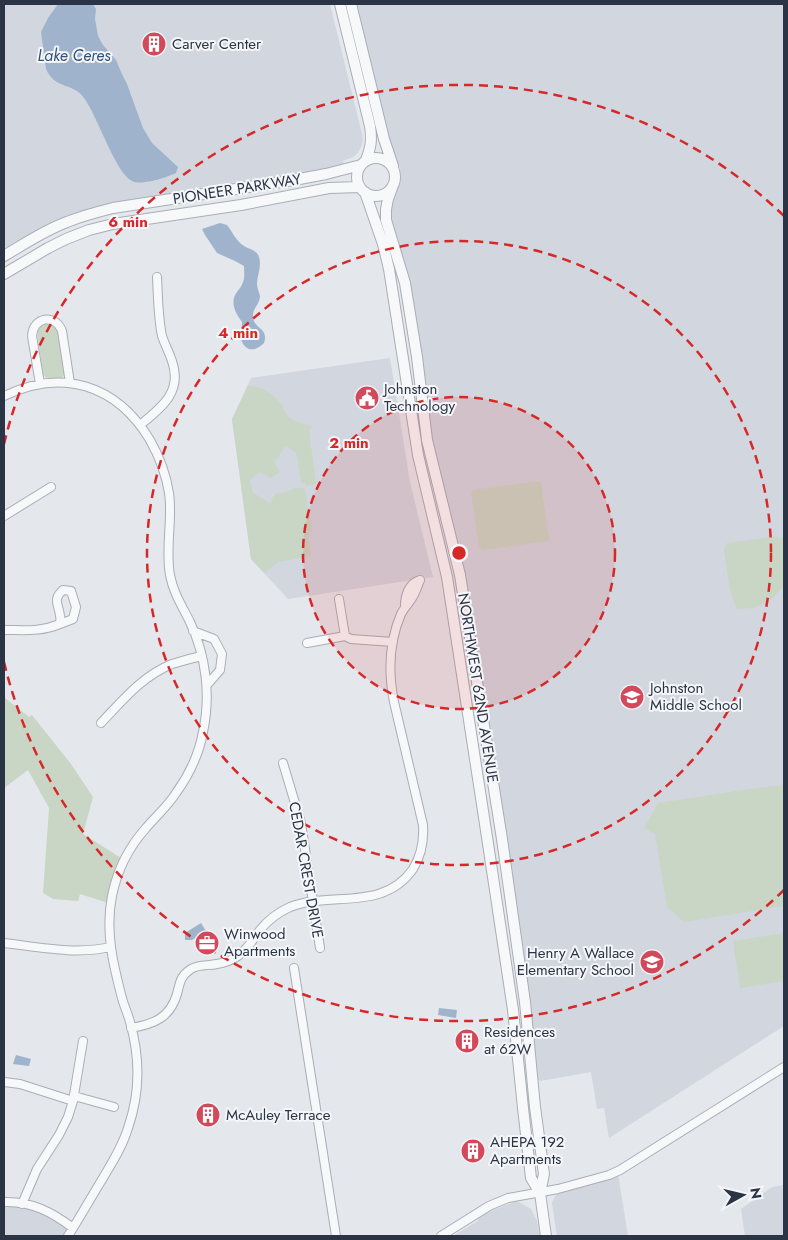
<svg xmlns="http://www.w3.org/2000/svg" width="788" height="1240" font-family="Jost,sans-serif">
  <rect width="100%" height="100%" fill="#e4e7ec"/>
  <path fill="#d2d6de" d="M4 4H330L363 138 362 145 358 153 353 157 343 161 345 169 89 214 4 256Z
    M355 4H784V1026L609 1138 604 1108 597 1109 591 1072 540 1081 532 1074 502 839 390 216V209L395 194 400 184 401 176 400 168 393 151 389 139Z
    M390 358 410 482 433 577 288 599 251 559 232 419 251 378Z
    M618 1174 628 1236H557L552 1203 555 1196 561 1192Z
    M784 1185V1236H745L741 1209 772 1187Z
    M4 1202 22 1204 73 1228 68 1236H4Z
    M514 1202H519L531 1209 537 1221 540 1236H453L478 1221V1218L483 1214Z"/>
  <path fill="#c9d6c5" d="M45 323 53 324 59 332 65 374 61 379 49 380 43 375 37 332 41 325Z
    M248 386C262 386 277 395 283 408 285 412 286 415 290 418 296 423 305 424 312 426L309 431 316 484 305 486V483L301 482 296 452 285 446 277 459 274 461 280 472 271 478 260 472 250 480 253 493 270 503 275 494 287 492 295 488H305L312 530 308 536 311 556 278 562 264 573 251 559 232 419Z
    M539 481 541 484 549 538 548 541 483 550 479 547 471 493 474 490Z
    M771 537 784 538V586L770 600 754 608 737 609 730 591 724 549 727 543Z
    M4 697 29 717 32 715 71 764 93 797 83 834 121 858C113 872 111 888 108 903L80 894 78 901 53 899 43 893 49 808 28 770 4 788Z
    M784 785V906L684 922 667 907 655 834 644 828 658 803C700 797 742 789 784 785Z
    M784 933V981L740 988 733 941Z"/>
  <path fill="#9fb4cc" d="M58 4H93L96 9 95 19 98 36 103 45 116 60 122 74 127 84 143 128 152 143 178 167 176 173C168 177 141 186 132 181 116 174 97 115 84 98 73 82 55 90 46 69L41 32 48 18Z
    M220 223 227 225C232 231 236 241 244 246 250 250 256 249 259 257 262 267 257 275 257 284 257 288 259 292 260 296 260 304 252 309 253 317 254 330 269 327 264 343 263 344 258 348 257 348 248 353 240 343 241 335 241 330 242 326 242 322 236 314 229 302 237 292 239 289 242 286 243 282 245 278 244 271 244 266L235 261 217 253 205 235 202 229Z
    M201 923 206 931 192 940H185V933Z
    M439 1008 457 1010 456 1018 438 1015Z
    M16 1055 31 1059 29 1066 13 1064Z"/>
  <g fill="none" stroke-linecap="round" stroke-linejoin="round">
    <defs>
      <path id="minor" d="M40 384 32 336C33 317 55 313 62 331L70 383
        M4 396C62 368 116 384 150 440 159 456 166 474 169 493 173 520 165 547 170 575 173 592 182 606 190 622 206 656 211 695 203 732 199 754 189 775 176 793 168 806 156 816 146 828 129 847 117 871 112 896 105 931 113 964 122 998 124 1006 128 1014 130 1022 140 1057 140 1094 128 1128 122 1148 110 1166 100 1183 89 1201 79 1219 68 1236
        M140 425C161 408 183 392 172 361 169 352 165 345 162 336 158 317 158 296 157 277
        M4 516 51 487
        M63 590 71 591 76 607 73 619 60 624C60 622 61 619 60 616 59 604 52 600 63 590Z
        M339 599 345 636
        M405 606C405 595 409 583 420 580
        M4 630C25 630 40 632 60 624
        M193 631 214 639 222 654 220 670 207 685
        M307 643 345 636 351 639 393 642
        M101 723C122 701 142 676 172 664 182 661 192 658 202 656
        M283 763 301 823 320 948
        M4 943C39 947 75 955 110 947
        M294 968 336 1236
        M131 1028C154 1024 170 1018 177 994 180 983 180 976 191 969 199 964 208 966 217 964 224 963 232 960 238 956 248 949 253 939 260 930 268 920 279 912 290 907 332 891 383 912 413 869 421 856 424 841 423 825L394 702C388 672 389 642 401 614 404 608 407 606 410 601 415 595 417 587 420 580
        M4 1082 20 1084 73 1101
        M74 1096 114 1107
        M4 1202C31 1201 52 1212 73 1228
        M22 1204 37 1169 59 1135 68 1117 73 1101 83 1041
        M441 1236 489 1206 508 1198 558 1189 609 1175 620 1170 784 1067"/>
      <path id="tertiary" d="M340 4 370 126C372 140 371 147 366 160
        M351 4 384 139 393 166
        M357 177a19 19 0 1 1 38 0a19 19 0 1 1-38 0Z
        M392 188 388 199 386 209V220L405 283 417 357 427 440 460 575 502 839 525 1002 535 1107 544 1174 540 1193 546 1236
        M365 192 383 244 389 269 418 455 447 577 487 837 513 1010 523 1108 531 1178 540 1193
        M4 256C24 244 45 230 67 222 82 216 97 212 113 208L294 180 326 174 361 165
        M4 274 48 248 66 239 89 230 113 224 241 205 329 188 360 187"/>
    </defs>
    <use href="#minor" stroke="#a9aeb7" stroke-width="10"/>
    <use href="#tertiary" stroke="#a9aeb7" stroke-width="12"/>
    <use href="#minor" stroke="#f7f8fa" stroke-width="8"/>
    <use href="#tertiary" stroke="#f7f8fa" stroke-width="10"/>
  </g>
  <circle cx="459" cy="553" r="156" fill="#d62828" fill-opacity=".12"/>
  <g fill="none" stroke="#d62828" stroke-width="2.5" stroke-dasharray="9 6">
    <circle cx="459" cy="553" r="156"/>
    <circle cx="459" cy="553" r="312"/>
    <path d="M784 890A468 468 0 0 1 4 662M4 444A468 468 0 0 1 784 216"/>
  </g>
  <defs>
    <symbol id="building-disc" viewBox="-11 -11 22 22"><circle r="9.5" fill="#d1495b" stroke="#f4f6f9"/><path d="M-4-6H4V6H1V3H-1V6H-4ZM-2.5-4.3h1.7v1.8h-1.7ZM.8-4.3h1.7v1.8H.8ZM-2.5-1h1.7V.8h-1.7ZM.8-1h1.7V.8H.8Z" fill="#fff"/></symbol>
    <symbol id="civic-disc" viewBox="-11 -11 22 22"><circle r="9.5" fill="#d1495b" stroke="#f4f6f9"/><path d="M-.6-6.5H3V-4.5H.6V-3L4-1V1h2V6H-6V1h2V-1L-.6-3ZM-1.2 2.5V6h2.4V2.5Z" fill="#fff"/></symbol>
    <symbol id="school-disc" viewBox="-11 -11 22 22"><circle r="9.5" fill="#d1495b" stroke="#f4f6f9"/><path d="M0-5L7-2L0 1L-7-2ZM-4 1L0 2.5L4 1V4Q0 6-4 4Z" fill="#fff"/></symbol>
    <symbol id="office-disc" viewBox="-11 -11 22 22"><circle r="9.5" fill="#d1495b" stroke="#f4f6f9"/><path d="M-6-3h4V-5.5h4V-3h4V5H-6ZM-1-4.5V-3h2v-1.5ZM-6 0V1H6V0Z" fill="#fff"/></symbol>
  </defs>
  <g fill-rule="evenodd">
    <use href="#building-disc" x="140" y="30" width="28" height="28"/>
    <use href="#civic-disc" x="353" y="384" width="28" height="28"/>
    <use href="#school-disc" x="618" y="683" width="28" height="28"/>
    <use href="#office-disc" x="193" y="929" width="28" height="28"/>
    <use href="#school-disc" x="638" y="948" width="28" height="28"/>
    <use href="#building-disc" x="453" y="1027" width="28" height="28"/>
    <use href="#building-disc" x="194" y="1101" width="28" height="28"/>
    <use href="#building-disc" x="459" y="1137" width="28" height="28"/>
  </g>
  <g text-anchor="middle" stroke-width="4" stroke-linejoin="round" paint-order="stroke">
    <g font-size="15" fill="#2b3445" stroke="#f4f6f9" text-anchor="start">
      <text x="172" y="49">Carver Center</text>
      <text x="384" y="394">Johnston<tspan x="384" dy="17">Technology</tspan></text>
      <text x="650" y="693">Johnston<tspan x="650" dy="17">Middle School</tspan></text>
      <text x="224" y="939">Winwood<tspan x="224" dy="17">Apartments</tspan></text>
      <text x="634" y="958" text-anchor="end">Henry A Wallace<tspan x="634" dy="17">Elementary School</tspan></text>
      <text x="484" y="1037">Residences<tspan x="484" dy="17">at 62W</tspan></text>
      <text x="226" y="1120">McAuley Terrace</text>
      <text x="490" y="1147">AHEPA 192<tspan x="490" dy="17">Apartments</tspan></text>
    </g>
    <g font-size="15" fill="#2b3445" stroke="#f4f6f9">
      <text transform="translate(237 189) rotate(-9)" y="5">PIONEER PARKWAY</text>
      <text transform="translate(478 688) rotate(81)" y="5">NORTHWEST 62ND AVENUE</text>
      <text transform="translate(306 870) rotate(80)" y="5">CEDAR CREST DRIVE</text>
    </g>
    <g font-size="16" font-style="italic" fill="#34527a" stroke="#f4f6f9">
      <text x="74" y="61">Lake Ceres</text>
    </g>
  </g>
  <circle cx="459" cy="553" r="8" fill="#d62828" stroke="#f4f6f9" stroke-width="2.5"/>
  <g font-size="15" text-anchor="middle" font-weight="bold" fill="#d62828" stroke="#f4f6f9" stroke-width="4" stroke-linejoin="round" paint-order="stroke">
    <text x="128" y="227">6 min</text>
    <text x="238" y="338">4 min</text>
    <text x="349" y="448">2 min</text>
  </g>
  <rect width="788" height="1240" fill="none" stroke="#2b3445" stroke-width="10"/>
  <g transform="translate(743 1195) rotate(82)" stroke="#f4f6f9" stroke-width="4" paint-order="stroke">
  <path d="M0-4L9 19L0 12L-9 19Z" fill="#2b3445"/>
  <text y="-8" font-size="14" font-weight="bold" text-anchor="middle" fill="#2b3445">N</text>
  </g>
</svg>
